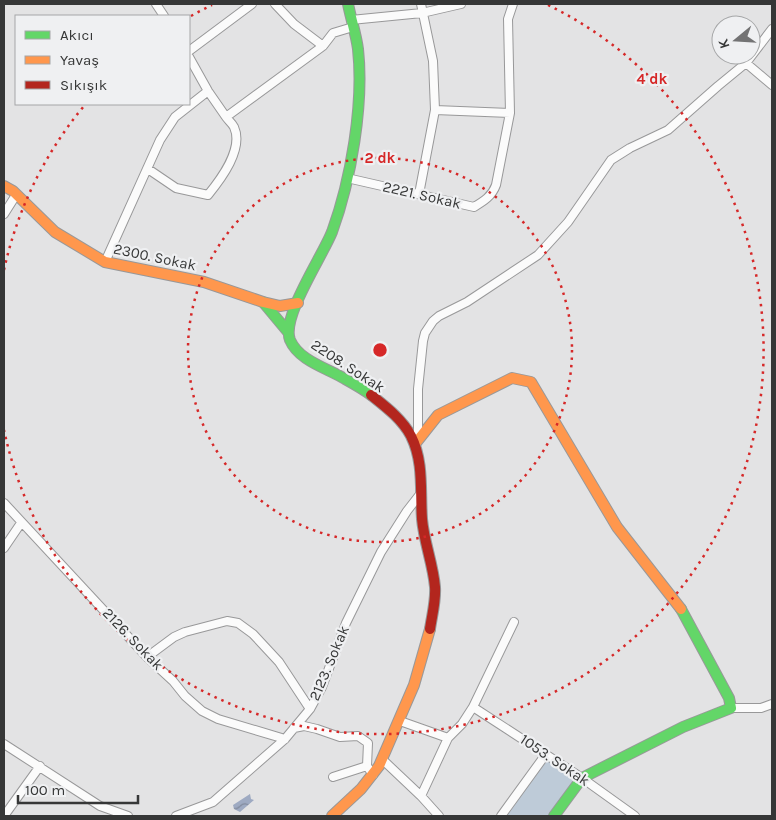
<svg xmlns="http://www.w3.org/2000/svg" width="776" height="820" font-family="Karla,sans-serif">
  <defs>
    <pattern id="water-waves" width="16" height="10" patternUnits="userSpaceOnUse" patternTransform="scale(1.25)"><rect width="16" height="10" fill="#9eaac2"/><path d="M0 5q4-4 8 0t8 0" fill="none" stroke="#828b9e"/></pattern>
  </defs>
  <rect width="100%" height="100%" fill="#e3e3e4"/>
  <path fill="#becbd8" d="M546 754 582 778 554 816H501Z"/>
  <path fill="url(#water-waves)" d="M250 794 251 799 254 800 240 812 234 809 233 805Z"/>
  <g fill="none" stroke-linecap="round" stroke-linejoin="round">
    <defs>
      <path id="street" d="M156 4 164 16
        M275 4 294 24 323 46
        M351 20 422 13 461 4
        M189 51 252 4
        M189 57 208 91 226 117 323 46 333 33 353 27
        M746 63 772 85
        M510 113 508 19 513 4
        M148 169 176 188 208 195C221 179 244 149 234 127 232 123 228 120 226 117
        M347 178 474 207C484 201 492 196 496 185L510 113 435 110
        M419 194 435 110 433 61 421 4
        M4 214 16 195
        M105 262 160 140 175 117 208 91
        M416 442 418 434V389L423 341 425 333 433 321 439 316 467 302 538 255 568 222 611 160 630 148 668 130 718 86 746 63 772 29
        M4 503 147 657 173 681 185 696 202 711 218 719 285 739
        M4 548 21 523
        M147 657 174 637 185 632 227 621 238 623 253 634 279 662 310 709
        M473 707 514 622
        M731 708H761L772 704
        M400 721 448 738 462 724 473 707 582 778 635 816
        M294 728 304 726 317 729 340 737 358 736 368 743 367 766
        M4 744 100 806 128 816
        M383 760 421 796 439 816
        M333 777 367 766 373 775
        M421 796 448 738
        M4 816 40 766
        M176 816 213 802 285 739 310 709 322 687 346 623 381 552 407 511 421 493
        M501 816 546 754"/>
      <path id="fast" d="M348 4C351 19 356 34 358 49 364 104 351 180 332 232 322 257 281 317 290 340 299 361 327 368 345 379 354 384 363 389 371 395
        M263 302 288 332
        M554 816 582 778 683 727 731 708 729 698 681 609"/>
      <path id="slow" d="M4 186 13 191 55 232 105 262 204 282 263 302 280 306 298 303
        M415 444 438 415 512 378 531 382 617 527 681 609
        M332 816 361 789 379 766 414 685 430 629"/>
      <path id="jam" d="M371 395C386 407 402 419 411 436 424 462 420 491 422 519 424 542 433 564 435 587 436 601 432 615 430 629"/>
    </defs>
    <use href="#street" stroke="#989899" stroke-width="10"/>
    <use href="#fast" stroke="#989899" stroke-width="12"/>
    <use href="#slow" stroke="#989899" stroke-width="12"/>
    <use href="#jam" stroke="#989899" stroke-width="12"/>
    <use href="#street" stroke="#fbfbfb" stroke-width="8"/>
    <use href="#fast" stroke="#63d668" stroke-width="10"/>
    <use href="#slow" stroke="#ff974d" stroke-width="10"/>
    <use href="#jam" stroke="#b3261e" stroke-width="10"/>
  </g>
  <g fill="none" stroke="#d62828" stroke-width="2.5" stroke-dasharray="2.5 5">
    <circle cx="380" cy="350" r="192"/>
    <path d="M4 270A384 384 0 0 1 84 106M191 16A384 384 0 0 1 212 5M548 5A384 384 0 1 1 4 430"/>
  </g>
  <g text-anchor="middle" stroke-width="4.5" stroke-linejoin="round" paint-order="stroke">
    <g font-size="15" fill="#363737" stroke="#eff0f2">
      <text transform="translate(422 195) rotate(13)" y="5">2221. Sokak</text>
      <text transform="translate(155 257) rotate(12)" y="5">2300. Sokak</text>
      <text transform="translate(348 366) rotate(33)" y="5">2208. Sokak</text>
      <text transform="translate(133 639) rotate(46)" y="5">2126. Sokak</text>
      <text transform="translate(329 663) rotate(-67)" y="5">2123. Sokak</text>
      <text transform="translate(555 760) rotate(34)" y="5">1053. Sokak</text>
    </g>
  </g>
  <circle cx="380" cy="350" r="8" fill="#d62828" stroke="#eff0f2" stroke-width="2.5"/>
  <g font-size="15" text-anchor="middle" font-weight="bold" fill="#d62828" stroke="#eff0f2" stroke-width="4.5" stroke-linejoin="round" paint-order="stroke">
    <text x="652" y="84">4 dk</text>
    <text x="380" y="163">2 dk</text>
  </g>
  <rect width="776" height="820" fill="none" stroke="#363737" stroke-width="10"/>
  <rect x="15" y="15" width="175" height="90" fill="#eff0f2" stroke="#a5a6a7"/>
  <rect x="25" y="31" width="25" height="8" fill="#63d668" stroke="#a5a6a7"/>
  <text x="60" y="40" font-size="15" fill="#363737">Akıcı</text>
  <rect x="25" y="56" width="25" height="8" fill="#ff974d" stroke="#a5a6a7"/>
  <text x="60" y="65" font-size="15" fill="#363737">Yavaş</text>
  <rect x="25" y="81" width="25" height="8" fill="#b3261e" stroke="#a5a6a7"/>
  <text x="60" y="90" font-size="15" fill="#363737">Sıkışık</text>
  <g transform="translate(736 40) rotate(252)"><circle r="24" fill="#eff0f2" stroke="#a5a6a7"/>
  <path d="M0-4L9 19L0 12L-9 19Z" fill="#737374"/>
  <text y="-8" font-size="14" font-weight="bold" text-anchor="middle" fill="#363737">K</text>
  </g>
  <path d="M18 795v8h120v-8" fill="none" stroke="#363737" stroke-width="2.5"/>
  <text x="25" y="795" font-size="15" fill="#363737" stroke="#eff0f2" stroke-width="4" paint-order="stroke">100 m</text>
</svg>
